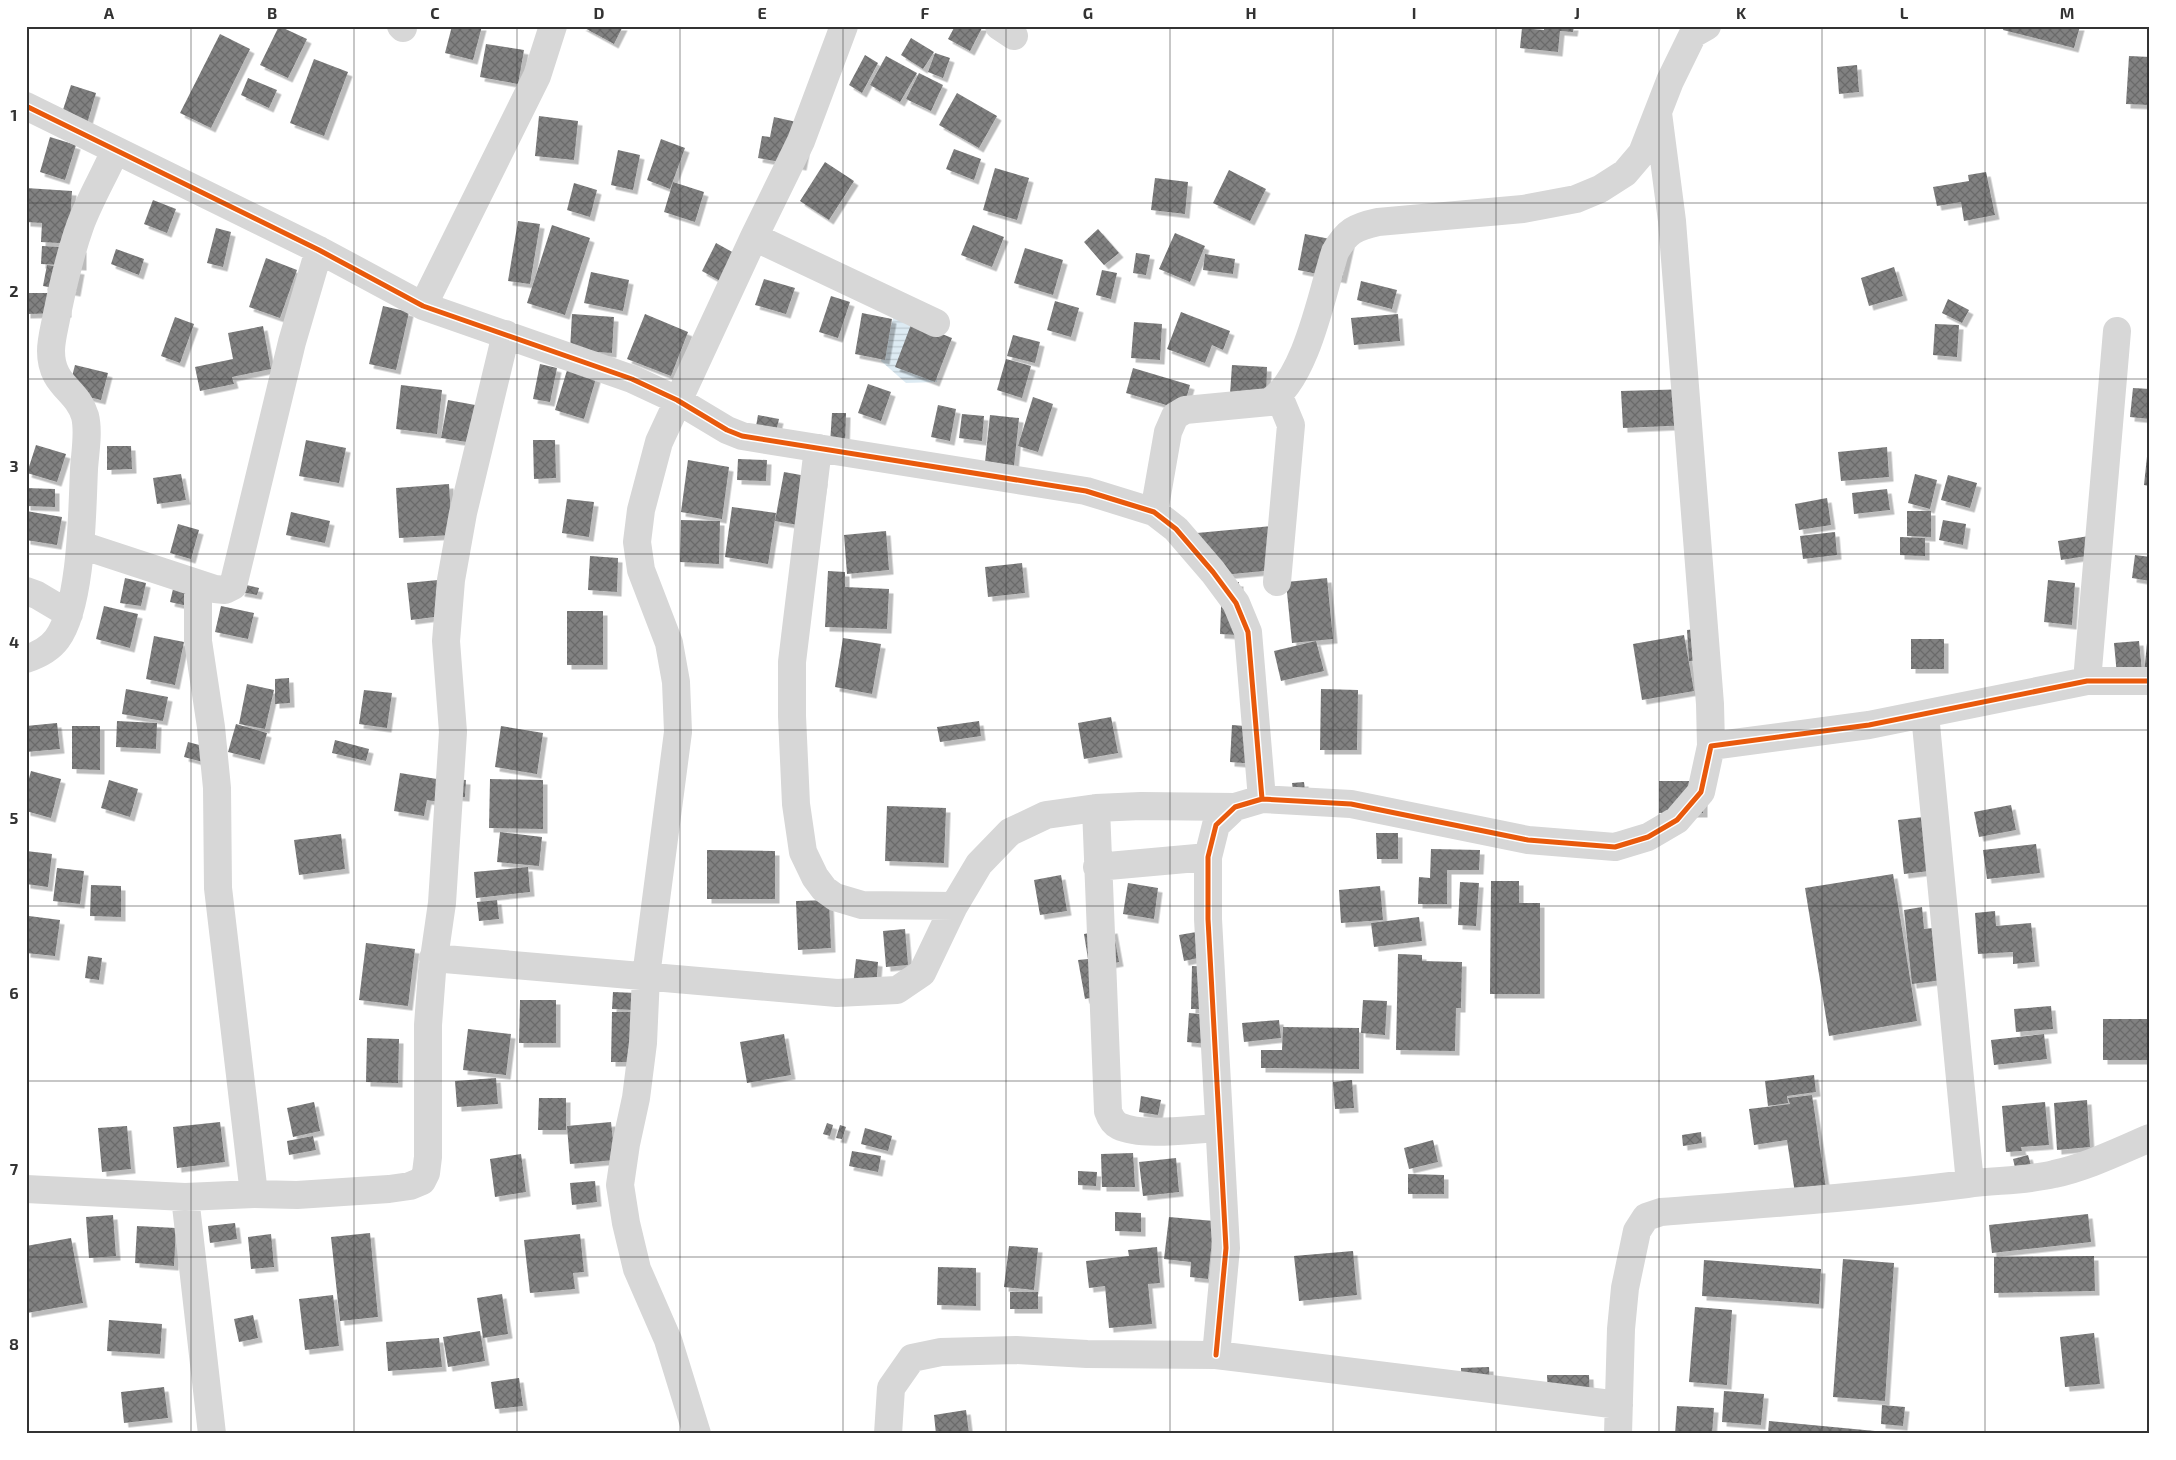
<svg xmlns="http://www.w3.org/2000/svg" width="2176" height="1460" font-family="'Exo 2',sans-serif">
  <defs>
    <pattern id="water-rules" width="6" height="5" patternUnits="userSpaceOnUse" patternTransform="scale(1.25)"><rect width="6" height="5" fill="#ddebf3"/><path d="M0 2.5h6" fill="none" stroke="#becad1"/></pattern>
    <pattern id="building-cross-hatch" width="8" height="8" patternUnits="userSpaceOnUse" patternTransform="scale(1.25)"><rect width="8" height="8" fill="#818181"/><path d="M0 0l8 8M0 8l8-8" fill="none" stroke="#6a6a6a"/></pattern>
    <filter id="shadow"><feDropShadow dx="4.5" dy="4.5" stdDeviation="0" flood-color="#0004"/></filter>
  </defs>
  <rect width="100%" height="100%" fill="#fff"/>
  <path fill="url(#water-rules)" d="M894 315 934 335 937 382 906 383 881 361Z"/>
  <path fill="url(#building-cross-hatch)" filter="url(#shadow)" d="M279 26 307 39 288 78 260 65Z
    M452 26H482L473 60 445 53Z
    M581 26H623L614 44Z
    M955 26H983L970 51 948 39Z
    M1544 26H1574L1573 32 1560 31 1558 52 1520 48 1522 28 1544 30Z
    M2004 26H2080L2074 48 2003 30Z
    M220 34 250 49 211 128 180 113Z
    M911 38 934 52 923 69 901 55Z
    M486 44 524 50 518 84 480 77Z
    M935 53 950 58 943 78 928 72Z
    M865 55 878 63 862 93 849 85Z
    M886 56 917 73 900 102 870 85Z
    M2129 56 2150 57V105L2126 104Z
    M314 59 348 72 324 136 290 123Z
    M1857 65 1859 92 1839 94 1837 67Z
    M919 73 943 85 931 111 906 99Z
    M248 78 277 90 269 108 241 95Z
    M71 85 96 93 86 127 60 119Z
    M957 93 997 116 979 148 939 125Z
    M539 116 578 121 574 160 535 156Z
    M774 117 810 125 802 166 758 158 762 136 770 137Z
    M50 137 76 145 65 180 40 172Z
    M661 139 685 148 670 189 647 180Z
    M954 149 981 159 974 180 946 169Z
    M618 150 640 155 633 190 611 185Z
    M825 162 854 181 829 220 800 201Z
    M995 168 1029 178 1017 220 983 210Z
    M1229 170 1266 189 1250 221 1213 203Z
    M1986 172 1995 215 1964 221 1961 202 1937 206 1933 187 1969 181 1968 175Z
    M1155 178 1188 182 1185 214 1151 210Z
    M673 182 704 192 695 222 664 212Z
    M574 183 597 190 590 217 567 210Z
    M26 188 72 191 70 221 78 244 41 242 42 223 26 222Z
    M153 200 176 209 167 233 144 224Z
    M518 221 540 224 530 284 508 281Z
    M552 225 590 238 565 315 527 303Z
    M973 225 1004 237 992 267 961 255Z
    M216 228 231 232 223 267 207 263Z
    M1098 229 1119 253 1104 265 1084 242Z
    M1175 233 1205 246 1190 282 1159 269Z
    M1305 234 1350 243 1342 279 1298 270Z
    M716 243 734 253 720 281 702 271Z
    M42 246 82 248V266L41 264Z
    M1025 248 1063 260 1053 295 1014 283Z
    M116 249 144 259 139 275 111 264Z
    M1136 253 1150 255 1146 275 1133 273Z
    M1205 254 1235 259 1233 274 1203 270Z
    M266 258 297 270 280 318 249 307Z
    M47 265 80 270 76 292 43 286Z
    M1894 267 1903 296 1869 306 1861 278Z
    M1102 270 1117 273 1111 299 1096 295Z
    M591 272 629 280 623 311 584 303Z
    M764 279 795 288 786 314 755 305Z
    M1361 281 1397 290 1392 309 1357 300Z
    M26 293H66L67 313 26 314Z
    M831 296 850 302 838 338 819 332Z
    M1948 299 1969 310 1962 323 1942 313Z
    M1055 301 1079 308 1071 337 1047 330Z
    M383 306 409 312 396 370 369 364Z
    M1181 312 1230 331 1223 350 1212 345 1205 363 1167 349Z
    M862 313 892 319 885 360 855 354Z
    M572 314 614 317 612 353 570 350Z
    M645 314 688 332 671 376 627 359Z
    M1398 314 1400 341 1354 345 1351 318Z
    M175 317 194 324 180 363 161 356Z
    M912 322 952 338 935 382 895 367Z
    M1134 322 1162 324 1160 360 1131 358Z
    M1935 324 1959 325 1957 357 1933 355Z
    M263 326 271 369 232 377 234 384 200 391 195 367 233 359 228 333Z
    M1013 335 1040 342 1035 363 1007 356Z
    M1006 359 1031 366 1022 398 997 390Z
    M540 364 557 368 550 402 533 399Z
    M75 365 108 373 101 400 68 392Z
    M1232 365 1267 367 1266 397 1230 394Z
    M568 367 597 375 584 419 555 410Z
    M1133 368 1190 385 1183 410 1126 393Z
    M868 384 891 392 881 421 858 413Z
    M401 385 442 390 437 434 396 429Z
    M2133 388 2150 389V419L2130 417Z
    M1691 389 1692 425 1623 428 1621 391Z
    M1033 397 1053 404 1038 452 1018 446Z
    M448 400 486 407 480 444 441 438Z
    M938 405 956 409 950 441 931 437Z
    M832 413H846L845 445 830 444Z
    M962 414 984 416 982 441 959 438Z
    M758 415 779 419 775 436 755 432Z
    M990 415 1019 418 1014 466 985 462Z
    M306 440 346 448 339 483 299 476Z
    M533 440H555L556 478 534 479Z
    M36 445 66 454 57 482 27 473Z
    M107 446H131L132 469 107 470Z
    M1887 447 1889 477 1841 481 1838 452Z
    M2148 447 2150 448V486L2144 485Z
    M738 459 767 460 766 481 737 480Z
    M688 460 729 467 722 519 681 512Z
    M784 472 823 479 815 528 775 521Z
    M181 474 186 500 157 504 153 478Z
    M1915 474 1937 480 1930 509 1908 503Z
    M1948 475 1977 483 1970 508 1941 500Z
    M449 484 452 535 399 538 396 488Z
    M26 488 55 489V507L26 506Z
    M1887 489 1890 510 1854 514 1852 493Z
    M1827 498 1831 525 1799 530 1795 504Z
    M567 499 594 502 589 537 562 533Z
    M732 507 776 513 768 564 725 557Z
    M26 511 62 517 57 545 26 540Z
    M1907 511H1931V537L1907 536Z
    M291 512 330 521 325 543 286 535Z
    M681 520 720 521 719 564 680 562Z
    M1943 520 1966 524 1963 545 1939 540Z
    M178 524 199 530 191 559 170 553Z
    M1272 526 1276 570 1201 577 1197 533Z
    M886 531 889 570 847 574 844 535Z
    M1835 532 1837 555 1803 559 1800 536Z
    M2089 536 2093 555 2061 560 2058 541Z
    M1900 537 1925 538V556L1900 555Z
    M2135 555 2150 557V581L2132 578Z
    M590 556 618 558 617 592 588 590Z
    M1022 563 1025 593 988 597 985 567Z
    M828 571 845 572V587L889 589 887 629 825 627Z
    M125 578 146 583 141 606 120 603Z
    M1327 578 1333 639 1292 643 1286 582Z
    M438 580 442 616 411 620 407 583Z
    M2048 580 2075 583 2072 625 2044 622Z
    M1222 582H1239L1237 635 1220 634Z
    M242 584 259 588 257 595 240 592Z
    M173 589 199 595 196 608 170 602Z
    M104 606 138 614 130 648 96 639Z
    M221 606 254 613 248 639 215 632Z
    M567 611H603V665H567Z
    M1705 628 1708 660 1689 661 1687 630Z
    M1684 635 1694 691 1642 700 1633 644Z
    M154 636 184 642 175 685 146 679Z
    M843 638 881 644 872 694 835 687Z
    M1911 639H1944V669H1911Z
    M1316 641 1324 671 1281 681 1274 651Z
    M2139 641 2142 672 2117 675 2114 643Z
    M2147 643H2150V675L2144 674Z
    M289 678 290 703 275 704V679Z
    M247 684 274 690 265 729 239 724Z
    M126 689 168 697 163 721 122 714Z
    M1321 689 1358 690 1357 750H1320Z
    M364 690 392 693 387 728 359 724Z
    M1111 717 1118 753 1084 759 1078 723Z
    M117 721 157 723 156 749 116 747Z
    M979 721 981 736 940 742 937 727Z
    M57 723 60 749 26 752V726Z
    M236 724 267 733 260 760 228 752Z
    M1232 725 1258 727 1256 764 1230 762Z
    M72 726H100V770L72 769Z
    M501 726 543 733 537 774 495 767Z
    M335 740 369 749 366 761 332 753Z
    M188 742 218 750 214 765 184 757Z
    M31 771 61 779 51 818 26 811V789Z
    M400 773 449 781 445 803 427 800 424 816 394 811Z
    M451 779 466 780 465 797 450 796Z
    M490 779 543 780V829L489 828Z
    M109 780 138 789 130 817 101 808Z
    M1659 781H1703V813H1659Z
    M1304 782 1307 807 1295 809 1292 783Z
    M2011 805 2016 830 1979 837 1974 812Z
    M887 806 946 808 944 863 885 861Z
    M1940 815 1946 869 1904 874 1898 820Z
    M500 832 542 837 539 866 497 862Z
    M1376 833H1398V859H1377Z
    M341 834 345 869 299 875 294 840Z
    M2036 844 2040 873 1987 879 1983 850Z
    M1431 849 1480 850 1479 870H1447V904H1418L1419 877 1430 878Z
    M707 850 775 851V899H707Z
    M26 851 52 854 48 887 26 884Z
    M528 867 530 892 476 898 474 872Z
    M57 868 84 871 80 904 53 901Z
    M1893 874 1917 1021 1829 1036 1805 888Z
    M1061 875 1067 911 1040 915 1034 880Z
    M1491 881H1519V903H1540V994H1490Z
    M1460 882 1479 883 1476 926 1458 925Z
    M1128 883 1158 888 1154 919 1123 914Z
    M91 885 121 886V917L90 916Z
    M1380 886 1383 920 1341 923 1339 890Z
    M497 900 499 919 479 921 477 902Z
    M829 900 831 948 798 950 796 901Z
    M1922 907 1924 929 1951 926 1957 978 1912 984 1904 910Z
    M1995 911 1996 926 2031 923 2035 962 2013 964V952L1978 954 1975 913Z
    M29 916 60 920 55 956 26 953Z
    M1419 917 1422 941 1374 947 1371 923Z
    M905 929 908 965 886 967 883 931Z
    M1113 929 1119 962 1094 967 1099 996 1085 999 1078 960 1088 959 1084 934Z
    M1208 930 1212 955 1184 961 1179 935Z
    M366 943 415 949 408 1006 359 1000Z
    M1398 954 1422 955V961L1462 962 1461 1008H1456L1455 1051 1396 1050Z
    M88 956 102 958 99 980 85 978Z
    M856 959 878 962 876 989 853 986Z
    M1192 966 1210 967V1009H1191Z
    M613 992 636 993 635 1010 612 1009Z
    M520 1000H556V1043H519Z
    M1363 1000 1387 1001 1385 1035 1361 1033Z
    M2051 1006 2053 1029 2016 1032 2014 1009Z
    M612 1012H645L644 1062H611Z
    M1189 1013 1210 1015 1207 1044 1187 1042Z
    M2103 1019H2150V1060H2103Z
    M1279 1020 1281 1038 1244 1042 1242 1023Z
    M1283 1027 1359 1028V1069L1261 1068V1050H1282Z
    M468 1029 511 1034 506 1075 463 1070Z
    M784 1034 791 1075 747 1083 740 1042Z
    M2044 1034 2047 1059 1994 1065 1991 1040Z
    M367 1038 399 1039 398 1083 366 1082Z
    M1814 1075 1816 1092 1787 1096 1788 1103 1768 1106 1765 1081Z
    M496 1078 498 1104 457 1107 455 1081Z
    M1352 1080 1354 1108 1335 1109 1333 1082Z
    M1812 1095 1827 1195 1796 1200 1787 1140 1754 1145 1749 1109 1790 1104 1788 1098Z
    M1141 1096 1161 1100 1158 1115 1139 1112Z
    M539 1098H566V1130H538Z
    M2087 1100 2090 1147 2057 1150 2054 1103Z
    M314 1102 320 1131 293 1137 287 1108Z
    M2045 1102 2049 1145 2021 1147 2022 1151 2006 1152 2002 1106Z
    M220 1122 225 1162 177 1168 173 1127Z
    M611 1122 615 1160 570 1164 567 1126Z
    M827 1123 833 1125 830 1136 823 1134Z
    M840 1125 846 1127 842 1139 836 1138Z
    M127 1126 131 1169 102 1172 98 1128Z
    M865 1128 892 1136 888 1151 861 1144Z
    M1701 1132 1702 1143 1683 1146 1682 1135Z
    M313 1136 316 1150 289 1155 287 1141Z
    M1433 1140 1438 1162 1409 1169 1404 1148Z
    M852 1151 881 1156 878 1172 849 1166Z
    M1133 1153 1135 1187H1102L1101 1154Z
    M521 1154 526 1192 495 1197 490 1159Z
    M2028 1155 2034 1176 2018 1180 2013 1159Z
    M1176 1158 1179 1192 1143 1196 1139 1162Z
    M1078 1171 1097 1172 1096 1186 1078 1185Z
    M1408 1174 1444 1175V1194H1408Z
    M595 1181 597 1202 572 1205 570 1183Z
    M1115 1212 1141 1213V1232L1115 1231Z
    M2088 1214 2091 1242 1992 1253 1989 1225Z
    M113 1215 116 1256 89 1258 86 1217Z
    M1169 1217 1214 1221 1208 1279 1190 1277 1191 1262 1164 1259Z
    M235 1223 237 1239 210 1243 208 1226Z
    M137 1226 176 1228 174 1266 135 1263Z
    M370 1233 378 1317 340 1321 331 1237Z
    M271 1234 274 1267 251 1269 248 1237Z
    M580 1234 584 1272 573 1273 575 1289 530 1293 524 1240Z
    M71 1238 83 1303 27 1313 26 1246Z
    M1009 1246 1038 1248 1034 1290 1004 1287Z
    M1157 1247 1160 1283 1148 1284 1152 1324 1109 1328 1105 1286 1089 1288 1086 1261 1129 1256 1128 1250Z
    M1353 1251 1357 1295 1299 1301 1294 1256Z
    M2094 1256 2095 1291 1994 1293V1257Z
    M1843 1259 1894 1263 1885 1401 1833 1397Z
    M1704 1260 1821 1269 1819 1304 1702 1296Z
    M938 1267 976 1268V1306L937 1305Z
    M1010 1292H1038V1309H1010Z
    M502 1294 508 1334 483 1338 477 1298Z
    M333 1295 339 1346 305 1350 299 1299Z
    M1695 1307 1732 1310 1727 1385 1689 1382Z
    M253 1315 258 1338 239 1342 234 1319Z
    M109 1320 162 1324 160 1354 107 1351Z
    M480 1331 485 1361 448 1367 443 1337Z
    M2094 1333 2100 1384 2065 1387 2060 1337Z
    M439 1338 442 1367 388 1371 386 1342Z
    M1489 1367 1490 1387 1462 1388 1461 1368Z
    M1547 1375H1589L1590 1401H1548Z
    M519 1378 523 1406 495 1409 491 1382Z
    M164 1387 168 1418 124 1423 121 1392Z
    M1724 1391 1764 1394 1761 1425 1722 1422Z
    M1882 1405 1905 1407 1903 1426 1881 1424Z
    M1677 1406 1714 1408 1712 1434H1675Z
    M966 1410 969 1434H936L934 1415Z
    M1769 1421 1875 1431V1434H1768Z"/>
  <g fill="none" stroke-linecap="round" stroke-linejoin="round">
    <path stroke="#d7d7d7" stroke-width="28" d="M401 26 403 28
      M999 26 1014 36
      M26 106 319 250 423 306 632 379 677 400 727 430 742 436 1086 491 1154 512 1176 529 1213 572 1236 603 1248 632 1262 799
      M1658 113 1672 221 1710 704 1711 746
      M754 237 936 323
      M423 306 537 76 553 26
      M818 448 792 662V716L796 804 803 852 815 877 824 889 835 897 862 905 954 906
      M1154 512 1168 432 1175 416 1185 410 1269 402C1306 380 1322 293 1335 252 1347 231 1355 227 1378 222L1523 209 1576 199 1600 189 1625 173 1642 153 1670 81 1693 34 1707 26
      M81 545 215 589 225 590 233 586 292 342 319 250
      M1277 582 1291 425 1279 396
      M198 584V641L211 727 217 788 218 888 254 1194
      M26 591 37 595 69 614
      M26 659C38 655 49 650 57 639 82 605 82 512 84 469 85 453 89 432 85 416 77 389 51 386 51 351 51 339 55 326 57 314 63 285 70 254 80 226 89 201 104 176 115 151
      M2087 681 2117 331
      M1925 714 1970 1183
      M1096 808 1108 1111C1110 1117 1113 1123 1119 1126 1142 1137 1193 1129 1219 1128
      M1097 867 1208 857
      M433 958 837 993 897 990 922 973 954 906 979 864 1010 832 1046 815 1096 808 1141 806 1235 807
      M26 1189 185 1197 254 1194 297 1195 389 1189 410 1186 422 1181 426 1173 428 1157V1025L432 972 442 903 453 732 446 641 451 580 463 513 506 334
      M185 1197 212 1434
      M1216 1355 1226 1248 1208 919V857L1216 825 1235 807 1262 799 1351 804 1528 840 1615 847 1648 837 1677 820 1701 792 1711 746 1869 725 2087 681H2150
      M697 1434 668 1340 637 1269 626 1223 620 1185 626 1144 636 1098 643 1043 646 976 678 732 676 682 669 643 641 570 637 542 641 510 659 442 754 237 801 141 844 26
      M888 1434 891 1388 912 1358 941 1352 1016 1350 1087 1354 1216 1355 1619 1405
      M1618 1434 1621 1329 1625 1288 1637 1231 1646 1217 1661 1212C1763 1204 1865 1197 1967 1184 1996 1180 2025 1181 2054 1174 2087 1167 2119 1151 2150 1138"/>
    <defs>
      <path id="cycleway" d="M26 106 319 250 423 306 632 379 677 400 727 430 742 436 1086 491 1154 512 1176 529 1213 572 1236 603 1248 632 1262 799
        M1216 1355 1226 1248 1208 919V857L1216 825 1235 807 1262 799 1351 804 1528 840 1615 847 1648 837 1677 820 1701 792 1711 746 1869 725 2087 681H2150"/>
    </defs>
    <use href="#cycleway" stroke="#fff" stroke-width="8"/>
    <use href="#cycleway" stroke="#e8590c" stroke-width="5"/>
  </g>
  <path fill="none" stroke="#333" stroke-width="1" stroke-opacity="0.55" d="M191 26V1434M354 26V1434M517 26V1434M680 26V1434M843 26V1434M1006 26V1434M1170 26V1434M1333 26V1434M1496 26V1434M1659 26V1434M1822 26V1434M1985 26V1434M26 203H2150M26 379H2150M26 554H2150M26 730H2150M26 906H2150M26 1081H2150M26 1257H2150"/>
  <rect width="2176" height="1460" fill="none" stroke="#ffffff" stroke-width="55"/>
  <rect x="28" y="28" width="2120" height="1404" fill="none" stroke="#333" stroke-width="2"/>
  <g font-size="16" text-anchor="middle" font-weight="bold" fill="#333">
    <text x="109" y="19">A</text>
    <text x="272" y="19">B</text>
    <text x="435" y="19">C</text>
    <text x="599" y="19">D</text>
    <text x="762" y="19">E</text>
    <text x="925" y="19">F</text>
    <text x="1088" y="19">G</text>
    <text x="1251" y="19">H</text>
    <text x="1414" y="19">I</text>
    <text x="1577" y="19">J</text>
    <text x="1741" y="19">K</text>
    <text x="1904" y="19">L</text>
    <text x="2067" y="19">M</text>
    <text x="14" y="121">1</text>
    <text x="14" y="297">2</text>
    <text x="14" y="472">3</text>
    <text x="14" y="648">4</text>
    <text x="14" y="824">5</text>
    <text x="14" y="999">6</text>
    <text x="14" y="1175">7</text>
    <text x="14" y="1350">8</text>
  </g>
</svg>
